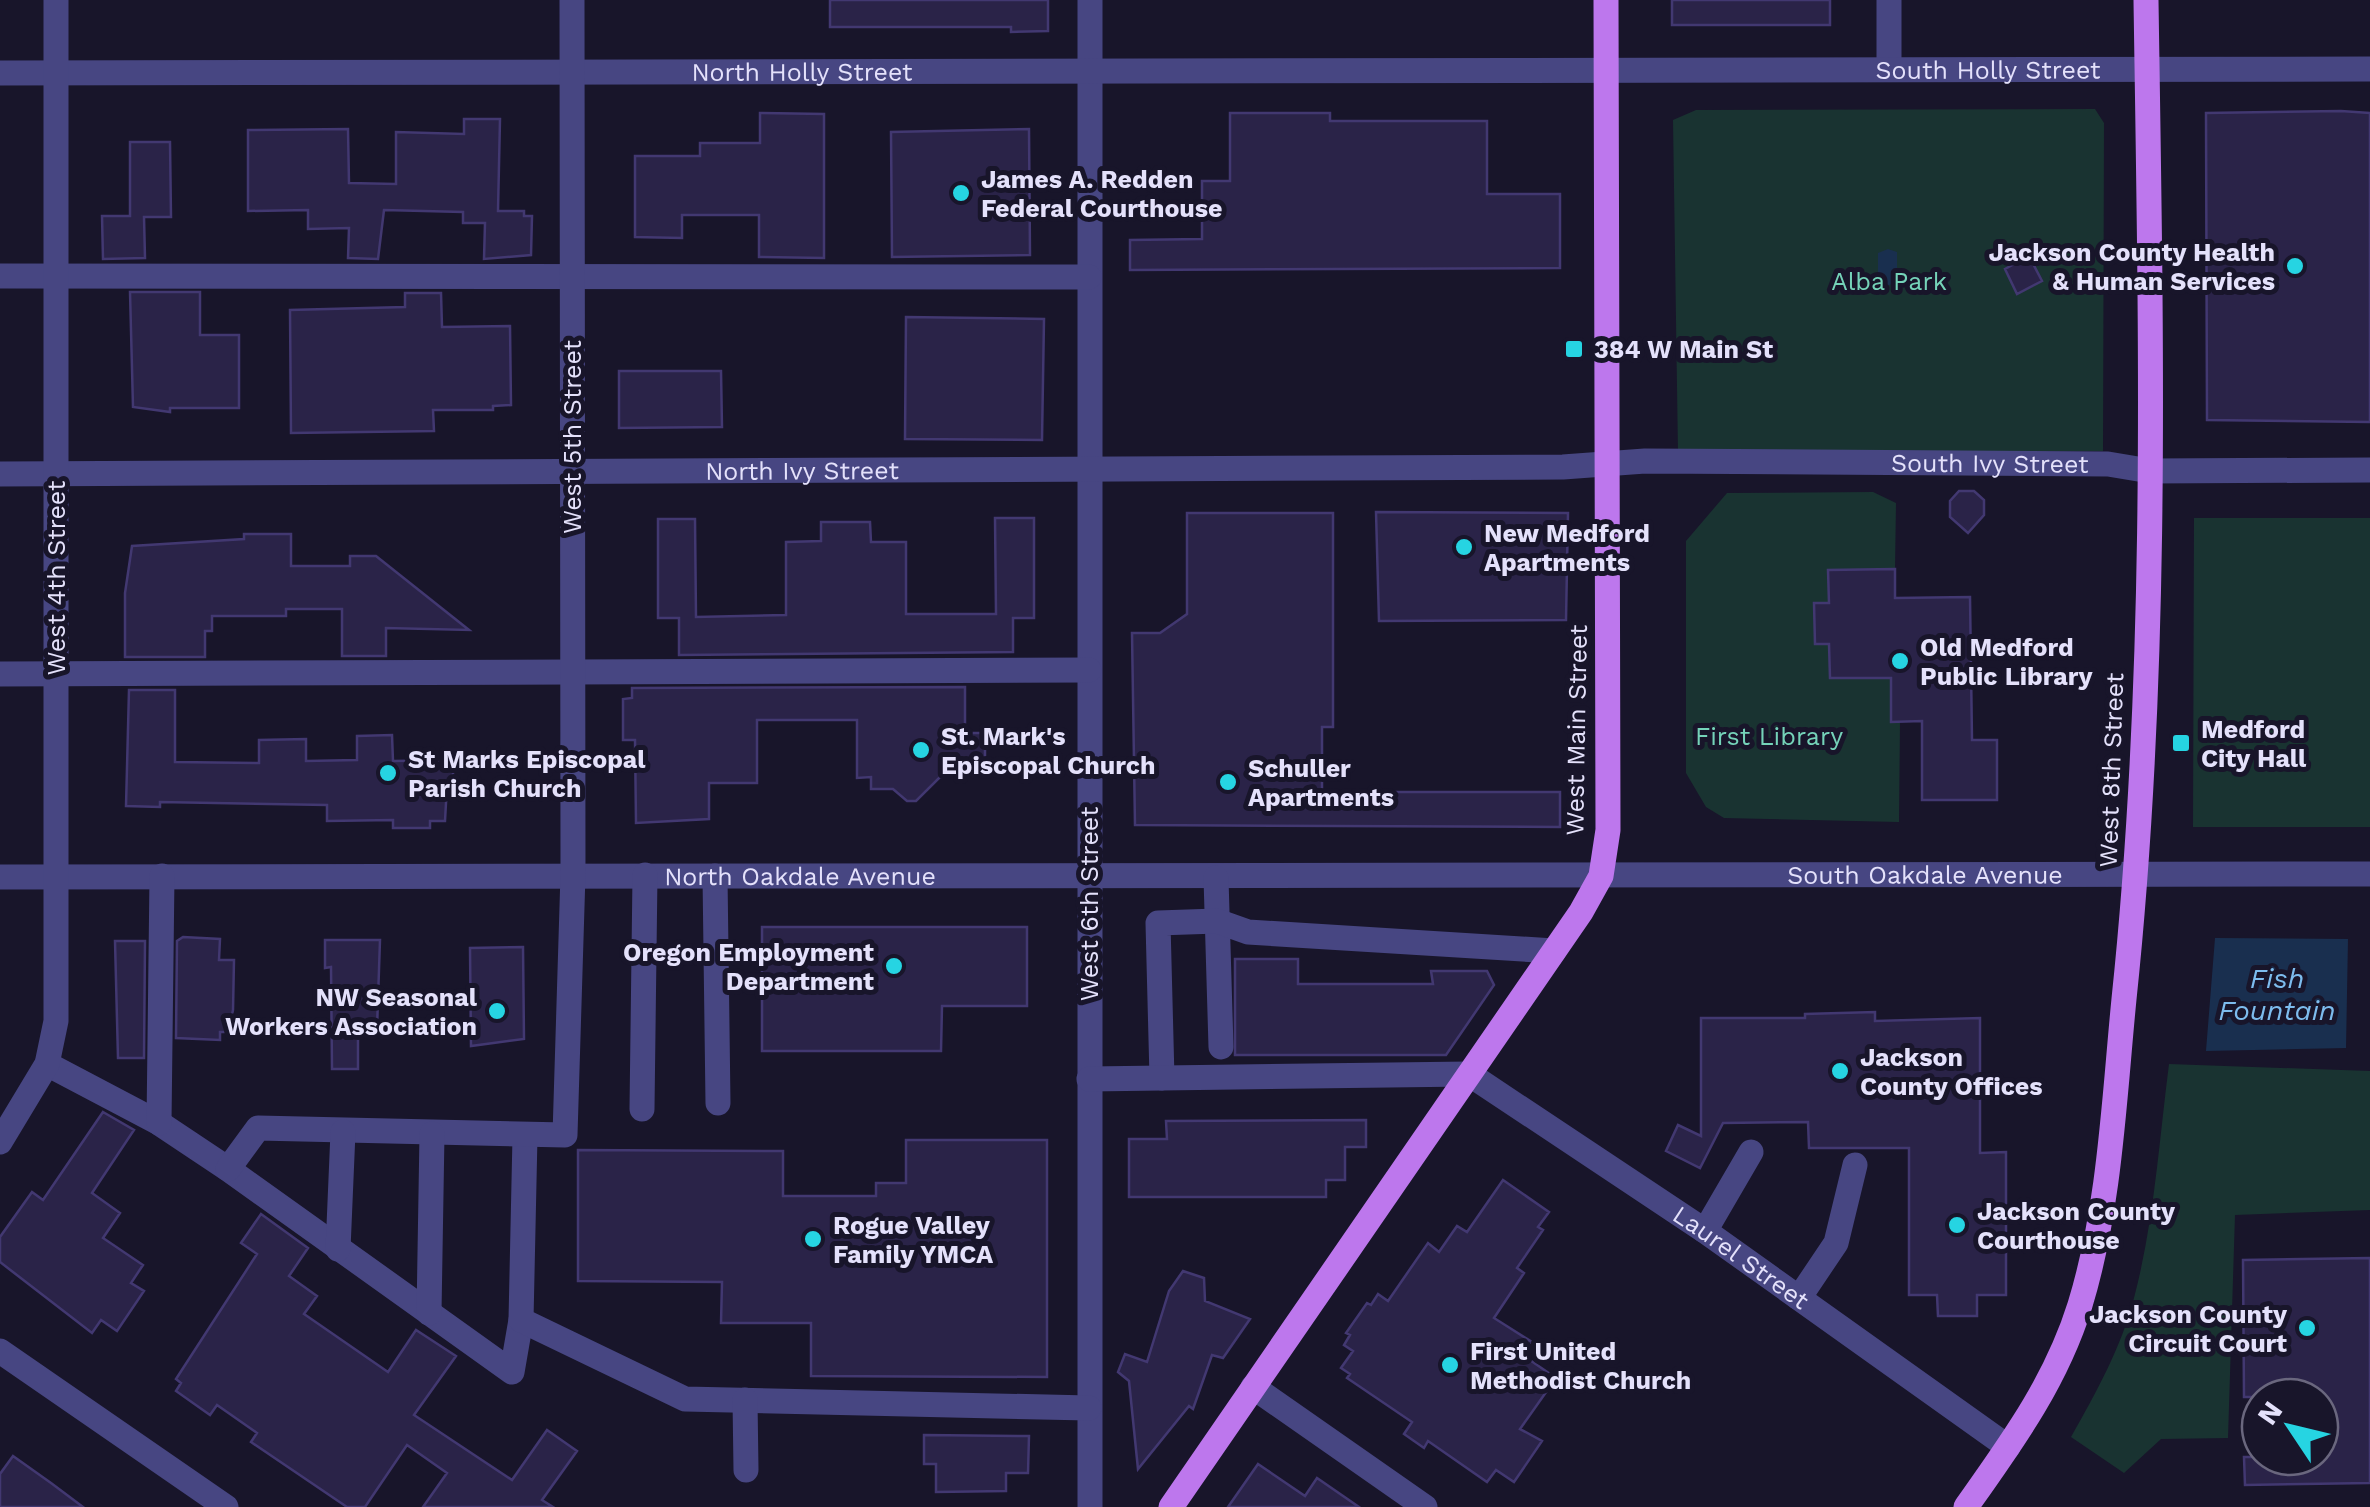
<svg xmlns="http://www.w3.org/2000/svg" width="2370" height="1507" font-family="'Work Sans',sans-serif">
  <rect width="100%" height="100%" fill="#18152a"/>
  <path fill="#193331" d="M2095 109 2104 123 2103 451 1678 453 1673 120 1696 110Z
    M1873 492 1896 503 1895 569 1829 570 1830 678H1891V721L1900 722 1899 822 1724 818 1706 807 1686 773V541L1727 493Z
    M2194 518H2370V827H2193Z
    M2169 1064 2370 1071V1210L2235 1215 2228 1438 2161 1439 2124 1473 2071 1437C2096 1393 2121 1348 2134 1298 2154 1222 2159 1142 2169 1064Z"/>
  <path fill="#192f4f" d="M1888 249 1897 252V282L1887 286 1878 282V253Z
    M2215 938 2348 939 2346 1048 2206 1051Z"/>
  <path fill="#2a2348" stroke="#423871" stroke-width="2.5" d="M830 0H1048V31L1011 32V27H830Z
    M1672 0H1830V25H1672Z
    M2341 111 2370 113V422L2207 420 2206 113Z
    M760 113 824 114V258L759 257V215H682V238L635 237V156H700V143H760Z
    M1230 113H1330V121H1487V194H1560V268L1130 270V240L1202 239V181H1230Z
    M464 119H500L498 211H524V216H532L531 255 484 259 485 223H463V212L384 210 378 259 348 258 349 228 308 229V210L248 211V130L348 129 349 183 396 184V132L464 134Z
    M1029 129 1030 255 892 257 891 132Z
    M130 142H170L171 217H144L145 258 103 259 102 216H130Z
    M2029 256 2042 281 2017 294 2005 269Z
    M130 292H200V335H239V408H170V412L133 407Z
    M405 293H441L442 327 510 326 511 405 493 406V410H433L434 431 291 433 290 310 405 307Z
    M906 317 1044 319 1042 440 905 439Z
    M619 371H721L722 427 619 428Z
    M1959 491H1974L1984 500V515L1968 533 1950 517V501Z
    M1376 512 1568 513 1566 620 1379 621Z
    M1187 513H1333V727H1322V792H1560V827L1135 825 1132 633H1160L1187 614Z
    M995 518H1034V618H1013V652L679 655V618H658V519H695L696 617 786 615V542L821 541V522H870L871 542H906V614H996Z
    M244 534H291V566H350V556H376L469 630 386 628V656H342V609H286V616H212V631H205V657H125V593L132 546 244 539Z
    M1895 569V598L1970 597 1972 740H1997V800H1922V721L1891 722V678H1830L1829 644H1815L1814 603H1829L1828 570Z
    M965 687V733H985V760H964V777H940L916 801H907L893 789H871V777L857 778V720H757V783H709V819L636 823 635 740H623V699L632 698V688Z
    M129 690H175V762L259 763V740L306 739V761L357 760V736L392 735 393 761 453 760V785H447L445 821H430V828H393V820L327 821V805L160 802V807L126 806Z
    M762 927H1027V1006H942L941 1051H762Z
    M183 937 220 939 219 960H234L233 1010 228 1032H220V1040L176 1038 177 941Z
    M325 940H380L377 1029 358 1028V1069H332L331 967 325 968Z
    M115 941H145L144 1058H118Z
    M523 947 524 1039 471 1046 470 948Z
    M1235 959H1298V984H1433L1431 971H1487L1494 985 1446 1055H1235Z
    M1875 1012V1021L1980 1018V1153L2006 1152V1295H1977V1316H1938L1937 1295H1909V1148H1809L1808 1122 1723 1123 1700 1168 1666 1151 1678 1125 1701 1136V1018H1805V1014Z
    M103 1112 134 1130 92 1193 120 1213 103 1238 143 1265 131 1283 144 1291 117 1331 101 1320 92 1333 0 1262V1237L32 1192 43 1200Z
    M1366 1120V1147H1345V1180H1326V1197H1129V1139H1167L1166 1121Z
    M906 1140H1047V1377L811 1376V1323H721L722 1282 578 1281V1150L783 1151V1196H876V1183H906Z
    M1503 1180 1549 1212 1538 1227 1543 1230 1517 1268 1524 1273 1494 1318 1532 1342 1524 1356 1556 1378 1520 1429 1542 1441 1514 1482 1496 1470 1487 1482 1428 1441 1424 1448 1404 1434 1412 1422 1347 1378 1350 1374 1341 1368 1353 1351 1344 1345 1350 1335 1346 1333 1367 1303 1371 1305 1378 1294 1388 1301 1428 1243 1439 1252 1457 1226 1467 1232Z
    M261 1214 308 1248 289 1276 317 1296 304 1314 388 1372 416 1330 456 1356 414 1415 512 1480 547 1430 577 1451 542 1500 553 1507H423L447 1473 407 1445 365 1507H347L251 1442 257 1433 217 1405 210 1415 176 1391 181 1383 176 1379 257 1254 241 1243Z
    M2370 1258V1483L2245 1485 2244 1457H2320V1397H2244L2243 1260Z
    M1183 1271 1204 1278 1205 1301 1250 1319 1223 1358 1212 1355 1193 1409 1189 1406 1138 1469 1129 1381 1118 1372 1125 1354 1147 1362 1169 1291Z
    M924 1435 1029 1436 1028 1473H1006V1491L936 1492V1464H924Z
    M13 1456 51 1483 83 1507H0V1474Z
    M1258 1464 1305 1496 1317 1478 1359 1507H1228Z"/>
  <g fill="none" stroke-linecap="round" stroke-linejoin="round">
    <g stroke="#474682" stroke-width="25">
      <path d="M1090 0V1507"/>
      <path d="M1889 69V0"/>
      <path id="s1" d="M0 73 2370 69"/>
      <path d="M0 276 1089 277"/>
      <path id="s2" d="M0 474 1563 467 1645 461 2108 464 2150 471 2370 470"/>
      <path d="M0 674 1089 670"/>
      <path d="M715 876 718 1103"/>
      <path id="s3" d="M0 877 2370 874"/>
      <path d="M1216 878 1221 1047"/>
      <path d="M47 1064 159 1123 228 1169 512 1372 521 1320"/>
      <path d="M1162 1078 1158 923 1217 921 1248 932 1554 951"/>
      <path id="s4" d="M1089 1079 1469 1074 1705 1231 2008 1447"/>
      <path d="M642 1109 645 875"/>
      <path d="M159 1123 162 876"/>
      <path d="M525 1136 521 1320 685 1399 1089 1408"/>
      <path d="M0 1142 47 1064 56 1021V0"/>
      <path d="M228 1169 258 1128 565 1135 573 874 572 0"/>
      <path d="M1705 1231 1751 1152"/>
      <path d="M338 1249 343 1132"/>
      <path d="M1799 1298 1836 1243 1855 1165"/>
      <path d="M429 1313 432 1134"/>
      <path d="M0 1351 226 1507"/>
      <path d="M1253 1387 1425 1507"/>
      <path d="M745 1400 746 1470"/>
    </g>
    <path stroke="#bd77ed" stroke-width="25" d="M1171 1507 1581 912 1601 876 1608 830 1606 0
      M1966 1507C2012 1442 2056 1382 2080 1305 2110 1207 2114 1100 2124 999 2159 668 2151 333 2146 0"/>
  </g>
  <g fill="#26d4e2" stroke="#18152a" stroke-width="4">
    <circle cx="961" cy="193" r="10"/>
    <circle cx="2295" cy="266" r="10"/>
    <rect x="1564" y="339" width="20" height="20" rx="5"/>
    <circle cx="1464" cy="547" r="10"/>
    <circle cx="1900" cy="661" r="10"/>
    <rect x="2171" y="733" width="20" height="20" rx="5"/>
    <circle cx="921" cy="750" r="10"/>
    <circle cx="388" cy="773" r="10"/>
    <circle cx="1228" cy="782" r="10"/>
    <circle cx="894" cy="966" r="10"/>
    <circle cx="497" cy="1011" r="10"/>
    <circle cx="1840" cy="1071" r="10"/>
    <circle cx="1957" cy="1225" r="10"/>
    <circle cx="813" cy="1239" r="10"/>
    <circle cx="2307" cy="1328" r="10"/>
    <circle cx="1450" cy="1365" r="10"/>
  </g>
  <g text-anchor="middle" stroke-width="10" stroke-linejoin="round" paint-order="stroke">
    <g font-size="25" fill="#e4e1fb" stroke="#18152a">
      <text dy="9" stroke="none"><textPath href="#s1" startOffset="1988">South Holly Street</textPath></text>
      <text dy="9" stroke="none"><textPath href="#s1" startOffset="802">North Holly Street</textPath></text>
      <text transform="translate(572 437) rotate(-90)" y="9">West 5th Street</text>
      <text dy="9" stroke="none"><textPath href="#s2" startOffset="1990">South Ivy Street</textPath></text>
      <text dy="9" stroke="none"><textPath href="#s2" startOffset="802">North Ivy Street</textPath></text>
      <text transform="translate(56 578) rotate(-90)" y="9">West 4th Street</text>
      <text transform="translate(1576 730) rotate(-89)" y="9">West Main Street</text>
      <text transform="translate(2111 770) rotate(-88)" y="9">West 8th Street</text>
      <text dy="9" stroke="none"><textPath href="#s3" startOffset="1925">South Oakdale Avenue</textPath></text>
      <text dy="9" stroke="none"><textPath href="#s3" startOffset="800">North Oakdale Avenue</textPath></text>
      <text transform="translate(1089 904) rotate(-90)" y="9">West 6th Street</text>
      <text dy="9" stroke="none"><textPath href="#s4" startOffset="708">Laurel Street</textPath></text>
    </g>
    <g font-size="25" font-weight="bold" fill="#e4e1fb" stroke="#18152a" text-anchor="start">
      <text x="981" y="188">James A. Redden<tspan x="981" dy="29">Federal Courthouse</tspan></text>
      <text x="2275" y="261" text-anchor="end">Jackson County Health<tspan x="2275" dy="29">&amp; Human Services</tspan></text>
      <text x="1594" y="358">384 W Main St</text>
      <text x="1484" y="542">New Medford<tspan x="1484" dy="29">Apartments</tspan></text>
      <text x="1920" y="656">Old Medford<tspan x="1920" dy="29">Public Library</tspan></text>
      <text x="2201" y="738">Medford<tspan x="2201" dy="29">City Hall</tspan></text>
      <text x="941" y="745">St. Mark's<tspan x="941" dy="29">Episcopal Church</tspan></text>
      <text x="408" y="768">St Marks Episcopal<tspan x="408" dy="29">Parish Church</tspan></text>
      <text x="1248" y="777">Schuller<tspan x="1248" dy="29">Apartments</tspan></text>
      <text x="874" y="961" text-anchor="end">Oregon Employment<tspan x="874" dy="29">Department</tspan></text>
      <text x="477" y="1006" text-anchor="end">NW Seasonal<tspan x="477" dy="29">Workers Association</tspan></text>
      <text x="1860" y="1066">Jackson<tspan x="1860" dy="29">County Offices</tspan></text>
      <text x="1977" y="1220">Jackson County<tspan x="1977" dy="29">Courthouse</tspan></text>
      <text x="833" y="1234">Rogue Valley<tspan x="833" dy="29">Family YMCA</tspan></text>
      <text x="2287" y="1323" text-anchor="end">Jackson County<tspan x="2287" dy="29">Circuit Court</tspan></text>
      <text x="1470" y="1360">First United<tspan x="1470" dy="29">Methodist Church</tspan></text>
    </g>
    <g font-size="25" fill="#75d3b9" stroke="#18152a">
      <text x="1889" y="290">Alba Park</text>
      <text x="1769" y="745">First Library</text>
    </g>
    <g font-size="28" font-style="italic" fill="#7dbcee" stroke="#18152a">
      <text x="2277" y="988">Fish<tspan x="2277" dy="32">Fountain</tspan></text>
    </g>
  </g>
  <g transform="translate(2290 1427) rotate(305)"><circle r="48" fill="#18152a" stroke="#6a677e" stroke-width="2.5"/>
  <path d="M0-8L18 38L0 25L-18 38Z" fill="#26d4e2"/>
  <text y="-15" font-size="28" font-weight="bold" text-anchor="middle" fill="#e4e1fb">N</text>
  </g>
</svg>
